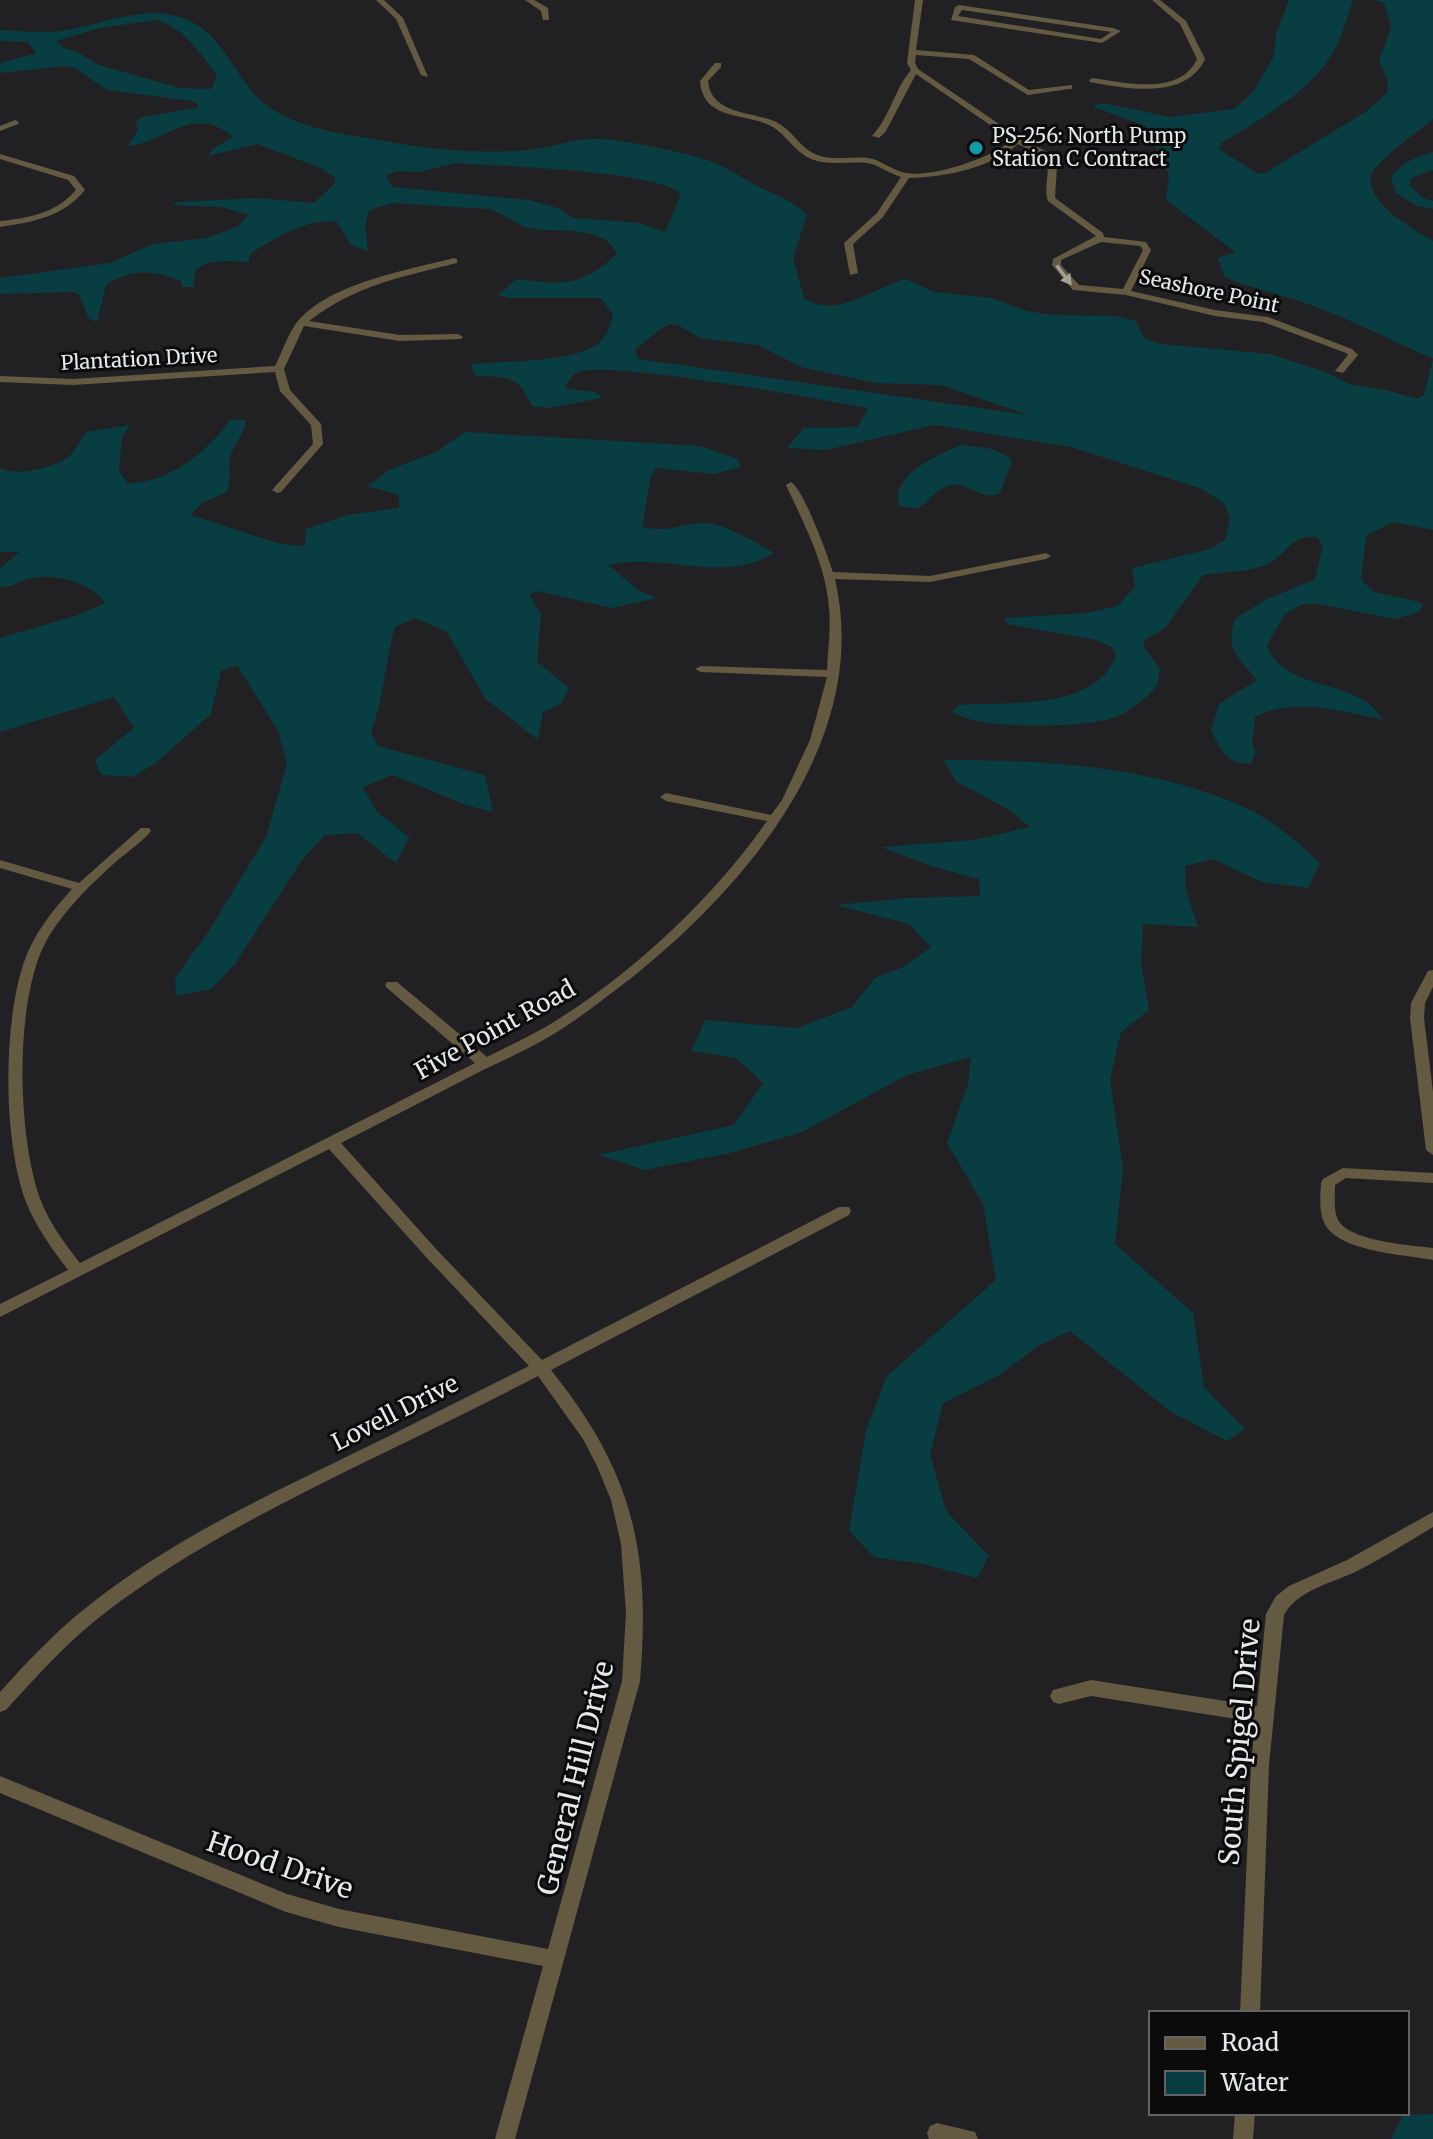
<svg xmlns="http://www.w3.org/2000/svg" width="1433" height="2139" font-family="Merriweather,serif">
  <rect width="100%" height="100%" fill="#212124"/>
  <path fill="#083d42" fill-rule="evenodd" d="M1289 0H1353C1348 15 1343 33 1336 47 1316 89 1259 120 1221 143L1219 149 1258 174 1265 173 1367 111 1388 92 1387 78 1379 62 1391 26 1384 3 1373 0H1433V119C1415 134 1392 149 1376 167 1352 195 1413 230 1433 241V530L1393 522 1366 536 1361 580 1374 592 1419 602 1423 605 1419 612 1395 619 1318 604H1303L1285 614 1267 645C1280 685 1336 681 1367 702 1373 706 1379 715 1384 720 1342 712 1296 696 1255 717L1252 744 1256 752 1251 764C1225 764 1222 751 1211 730L1219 704 1257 680C1238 656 1225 651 1235 619L1265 600 1315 579 1323 546 1317 537C1290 534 1287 555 1268 564 1250 572 1223 572 1203 575L1166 627 1145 640 1143 646 1160 669C1159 674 1158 683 1156 687 1149 696 1127 713 1116 717 1089 728 974 731 952 711L959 705C1003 702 1069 709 1103 676 1109 671 1113 662 1116 655L1112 647 1096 640 1007 624 1005 618 1087 613 1117 606 1135 587 1132 568 1210 549 1225 540 1230 518 1224 503 1202 489 1071 447 934 425 826 450 787 448 804 428 858 427 868 408C827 401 600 358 576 373 571 376 567 384 564 388L595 392 602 398 548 408 532 406C516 372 508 379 474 375L471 364C502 361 577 363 600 342 608 334 611 324 613 314L601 298H511L498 295 517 279C565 285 580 287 617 254 604 223 555 234 529 228 515 224 503 213 489 209L393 203 369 210 365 226 368 251 351 245 337 222C309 217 273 239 250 254L249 262C230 261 211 258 195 270L194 287H182L181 281C154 270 132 268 106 285L97 322 89 319 79 295 74 292 0 294V278L110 263 152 244 207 238 238 226 249 215 221 207 172 205 179 202 257 198 314 203 335 183V178L321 168 257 144 208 156 214 148 233 137C193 103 168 142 128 146L138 130 136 122 142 117 197 108 198 105 192 101 107 90 75 68 65 66 0 73V63L37 53 27 42 0 41V30C20 31 40 33 61 31 100 26 139 5 180 17 221 30 231 70 258 98 290 130 353 135 395 143 437 150 486 154 528 150 553 147 574 138 600 139 626 140 688 153 713 162 730 169 745 180 761 188 779 196 793 201 807 215L793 258 804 298C837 320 874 287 906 279L934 292 991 298 1027 311 1053 315 1116 316 1136 321 1144 338 1161 344 1270 354 1323 371 1350 384 1386 390 1417 399 1424 395 1433 359C1388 339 1343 315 1296 300 1272 292 1249 288 1225 277L1218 258 1235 252 1166 200 1169 175 1146 126 1093 107 1097 104H1108L1170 117 1234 109 1253 92 1274 56 1276 34ZM157 20C184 29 201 53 217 76L211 89 180 88 99 65 77 52 63 48 56 41 100 28ZM455 163C495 166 658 170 681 194L665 232 640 223 572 218 561 209 529 200 392 187 386 176 396 171 419 172ZM671 324 678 325 700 338 758 345 801 367 875 383 941 385 1028 415 638 359 635 350 660 329Z
    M1433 152V170L1411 178 1410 186 1423 198 1433 201V209L1417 206 1396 193 1391 177C1402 162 1416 157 1433 152Z
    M230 420H246C244 435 233 445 230 458 228 470 232 479 227 492L202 503 191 515 280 544 305 546 306 529 348 515 399 508V495L368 486 389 470 436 452 465 432 700 446 738 459 740 467 714 474 656 468 651 476 642 527C672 533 678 524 704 523 723 522 758 544 774 553 720 585 666 552 608 565L638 590 657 598 612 608 537 591 529 595 541 614 537 662 569 688 561 704 543 712 538 740 485 698 447 632 415 618 395 627C385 662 384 698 371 732L378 746 485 775 493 812 466 805 393 775 363 787 376 811 409 837 396 863 357 833 325 835 302 860 235 964 211 989 176 996 175 978 209 931 266 837 287 764 278 731 237 665 221 671 211 714 157 762 133 777 101 775 95 760 134 728 114 697 0 732V638L75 616 106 603C88 582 58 573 30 578 19 581 12 588 0 587V569L19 552H0V468C16 477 52 468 67 458 75 452 81 440 86 432L130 425 122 437 119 472 128 483C169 483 207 452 230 420Z
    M963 445 993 449 1010 458 1011 464 1000 493C978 503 968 478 947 486 934 491 929 502 917 509L900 506C886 478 942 451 963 445Z
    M943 760C1041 760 1143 765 1235 803 1267 816 1295 839 1320 863L1308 888 1262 882 1213 859 1185 866 1186 890 1198 927 1143 924 1141 963 1149 1010 1121 1032 1110 1080 1123 1169 1115 1244 1193 1313 1204 1387 1245 1429 1227 1441 1171 1412 1070 1331 1038 1346 998 1376 943 1403 930 1454 946 1511 989 1556 977 1578 923 1564 874 1557 849 1531 866 1431 887 1376 996 1280 983 1204 947 1143 968 1084 971 1057 907 1075 802 1132 730 1153 645 1170 598 1155 734 1125 763 1083 736 1058 691 1051 705 1020 797 1028 852 1007 875 978 905 966 931 947 909 924 836 905 908 898 980 896 979 879 931 866 881 847 975 840 1030 827 1009 810 956 781Z
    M1433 2114V2139H1391L1403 2115Z"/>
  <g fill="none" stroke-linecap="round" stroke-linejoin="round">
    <path fill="#645a42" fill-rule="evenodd" d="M376 0H384L403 18 428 77 421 75 396 19Z
      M525 0H534L548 8 549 20H543L541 11Z
      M915 0H923L916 50 974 55 1029 90 1072 85V89H1069L1028 95 969 59 916 55 915 63 918 69 1020 138 1053 155 1057 167 1055 198 1103 233 1104 237 1146 242 1151 250 1131 291 1215 310 1268 317 1352 349 1358 355 1343 373 1335 371 1348 355 1346 353 1263 322 1215 316 1126 295 1073 290 1052 265 1053 259 1096 236 1048 201C1043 187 1051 173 1046 158L1018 144C991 168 945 177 909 178L883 217 853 244 858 273 850 275 844 243 877 213 901 177C890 174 879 165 867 163 848 161 829 166 811 159 795 152 787 136 773 127 747 112 703 122 700 81L715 63H721V67L708 81C711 115 752 111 776 122 791 129 799 146 813 153 830 162 850 156 868 158 881 160 890 169 902 172 928 180 992 158 1012 140L916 74 886 131 879 138 872 136C890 117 894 90 911 70L907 63ZM1101 242 1140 246 1143 250 1123 289 1079 285 1061 265V260Z
      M1152 0H1160L1186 21 1205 59C1186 100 1127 89 1090 82L1089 80 1093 78C1126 83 1180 96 1197 59L1180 24Z
      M959 5 1113 28 1121 31 1102 43 951 20 955 7ZM962 10 1111 32 1101 39 958 16Z
      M15 120 19 122 18 124 0 131V126Z
      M0 154 74 176 85 190C63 217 33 222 0 227V221C30 218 56 213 76 190L68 180 0 159Z
      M454 258 457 259V263C401 277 356 285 309 321L400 335 458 334 463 337 461 339 400 341 304 326 284 369 290 390 321 424 323 444 281 492 277 493 272 490 313 444 311 425 280 391 275 372 73 385 0 382V376L73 379 275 366C282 353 288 333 298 321 330 283 408 270 454 258Z
      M791 482C804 490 827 554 833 572L930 576 1046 553 1051 556 1046 559 930 582 835 579C872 739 747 886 630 979 605 998 579 1019 552 1035 529 1049 504 1060 481 1071 435 1095 388 1119 341 1143L437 1250 542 1360 839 1207H849L851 1211 849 1215 551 1370C633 1472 651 1552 640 1681L515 2139H495L543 1966 339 1927 286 1912 0 1793V1776L287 1894 339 1909 548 1949 622 1681 626 1613 621 1544 611 1500 597 1466 583 1439 538 1376C482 1405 425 1433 369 1460 276 1506 183 1552 101 1616 66 1643 36 1677 6 1710L0 1712V1692C27 1662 55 1632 87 1607 164 1545 255 1501 344 1458 406 1428 467 1397 529 1366L426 1257 329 1149 0 1317V1304L68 1270C52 1249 36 1227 26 1202 3 1140 3 1028 23 965 32 936 52 911 72 889L0 868V860L79 883 141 828H149L151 831C142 842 130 850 119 859 93 882 67 907 49 936 13 995 17 1138 41 1201 50 1224 65 1244 80 1263L475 1063 387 988 385 985 387 982H397L487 1057C505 1048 524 1039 542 1029 626 980 711 901 767 821L666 801 660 797 666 793 771 815 782 800 810 740 827 677 701 672 695 669 701 666 827 670C828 650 831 628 829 608 826 565 804 524 786 485Z
      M1433 970V987L1425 1003 1424 1018 1433 1092V1155L1426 1150 1410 1018 1411 1003 1428 971Z
      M1343 1168 1433 1173V1183L1346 1178 1335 1185C1335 1197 1333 1214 1340 1223 1356 1242 1410 1245 1433 1248V1260C1406 1255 1350 1252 1330 1231 1318 1219 1320 1199 1321 1183L1323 1179Z
      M1433 1512V1527C1408 1542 1383 1558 1357 1571 1333 1583 1297 1590 1284 1615L1269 1765 1260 2013H1240L1251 1765 1255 1722 1091 1696 1059 1704 1053 1702 1050 1696 1053 1690 1091 1680 1257 1706 1266 1614 1276 1596 1289 1586 1347 1560Z
      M1235 2113H1255L1253 2139H1233Z
      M937 2123 975 2132 978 2139H929L927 2133 930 2126Z"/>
  </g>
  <defs><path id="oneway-solid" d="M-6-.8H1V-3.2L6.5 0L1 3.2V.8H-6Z" transform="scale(2)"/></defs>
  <use fill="#a6a196" href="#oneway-solid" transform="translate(1064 275) rotate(53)"/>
  <circle fill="#0f9aa8" stroke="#0b0b0c" stroke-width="3" cx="976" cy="148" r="8"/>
  <g text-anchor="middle" stroke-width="6" stroke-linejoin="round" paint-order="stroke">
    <g font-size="20" fill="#e7e8ea" stroke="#0b0b0c" text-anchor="start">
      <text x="992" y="143">PS-256: North Pump<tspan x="992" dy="23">Station C Contract</tspan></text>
    </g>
    <g font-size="20" fill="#e7e8ea" stroke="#0b0b0c">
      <text transform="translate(1209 291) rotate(12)" y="7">Seashore Point</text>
      <text transform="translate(139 359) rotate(-3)" y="7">Plantation Drive</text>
    </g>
    <g font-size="24" fill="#e7e8ea" stroke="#0b0b0c">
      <text transform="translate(495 1030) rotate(-29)" y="8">Five Point Road</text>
      <text transform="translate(395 1413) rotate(-27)" y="8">Lovell Drive</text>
    </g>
    <g font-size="28" fill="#e7e8ea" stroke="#0b0b0c">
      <text transform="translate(1239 1742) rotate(-85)" y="10">South Spigel Drive</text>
      <text transform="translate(575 1778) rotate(-76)" y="10">General Hill Drive</text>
      <text transform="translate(280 1865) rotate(19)" y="10">Hood Drive</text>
    </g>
  </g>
  <rect x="1149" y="2011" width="260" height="104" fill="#0b0b0c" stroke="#636365" stroke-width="2"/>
  <rect x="1165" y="2037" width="40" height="12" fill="#645a42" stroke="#636365" stroke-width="2"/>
  <text x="1221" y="2051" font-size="24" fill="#e7e8ea">Road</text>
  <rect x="1165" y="2071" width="40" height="24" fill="#083d42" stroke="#636365" stroke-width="2"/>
  <text x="1221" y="2091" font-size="24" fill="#e7e8ea">Water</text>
</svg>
